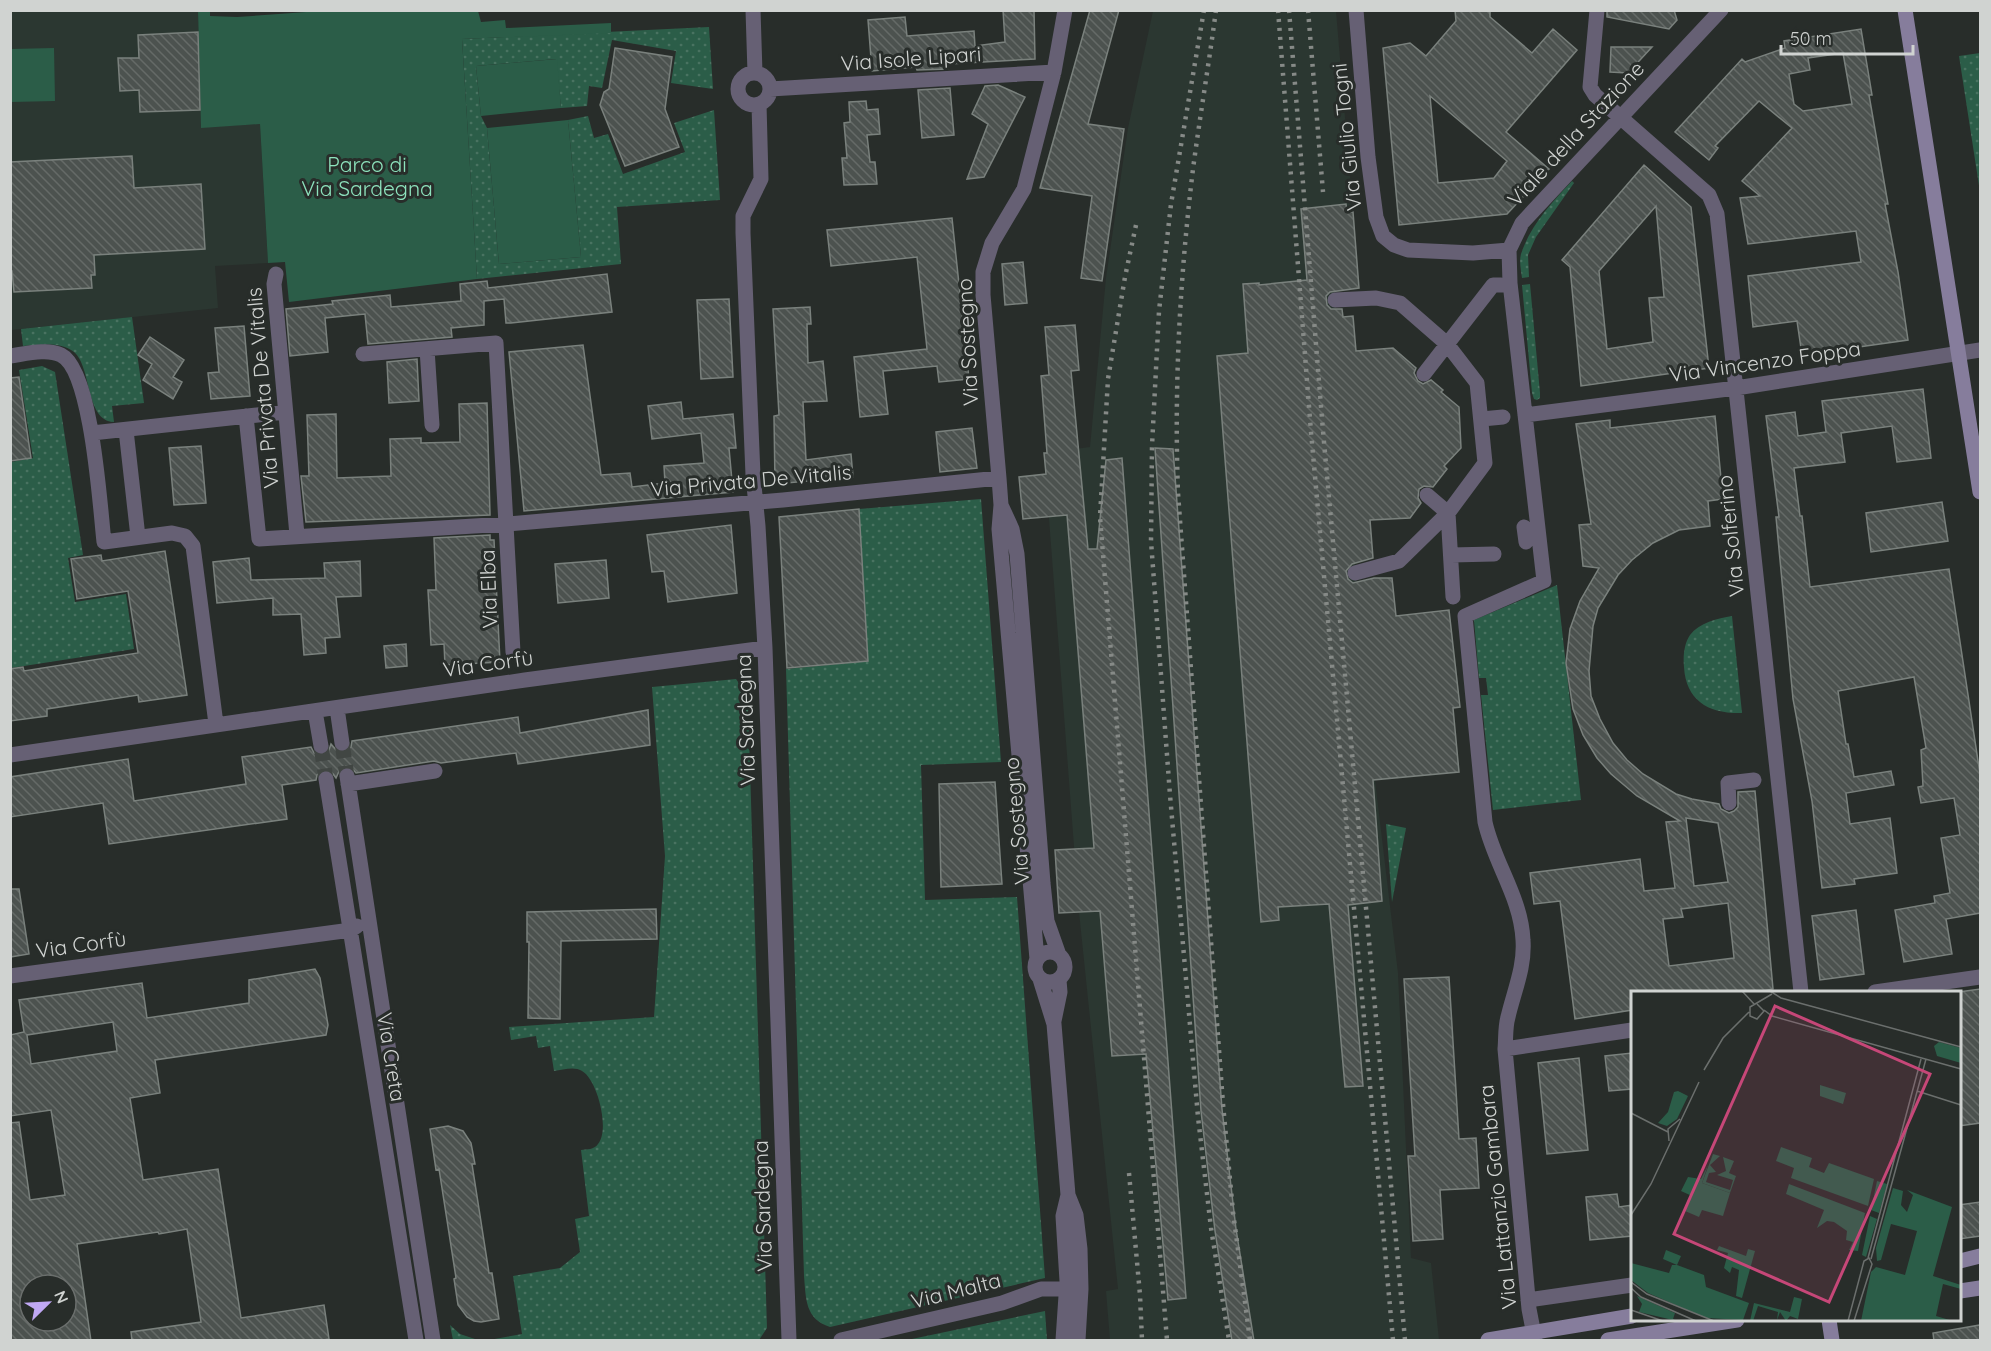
<svg xmlns="http://www.w3.org/2000/svg" width="1991" height="1351" font-family="Quicksand,sans-serif">
  <defs>
    <pattern id="grass-dots" width="8" height="8" patternUnits="userSpaceOnUse" patternTransform="scale(1.5)"><rect width="8" height="8" fill="#2b5d48"/><path d="M2 2h.1M6 6h.1" fill="none" stroke="#497361" stroke-width="1.8" stroke-linecap="round"/></pattern>
    <pattern id="building-back-hatch" width="6" height="6" patternUnits="userSpaceOnUse" patternTransform="scale(1.5)"><rect width="6" height="6" fill="#4c524f"/><path d="M-1 5l2 2M0 0l6 6M5-1l2 2" fill="none" stroke="#656a67"/></pattern>
  </defs>
  <rect width="100%" height="100%" fill="#282d2a"/>
  <path fill="#2b3731" d="M11 11H198L201 127 260 124 268 263 215 266 218 308 11 330Z
    M1153 11H1336L1353 212 1329 214 1336 308 1334 309 1373 780H1375L1398 973 1411 1258 1431 1263 1439 1340H1110L1106 1291 1118 1289 1079 912 1044 453 1090 447 1106 278 1128 128Z"/>
  <path fill="url(#grass-dots)" d="M709 27 713 89 671 83 676 51 612 40 602 88 589 86 587 106 561 108 556 59 476 66 481 116 487 128 499 264 581 257 568 120 588 116 594 138 608 134 623 174 685 152 674 123 714 110 720 200 617 207 621 264 477 279 462 39Z
    M1980 53V192L1959 56Z
    M1572 181 1574 183 1536 237 1528 255 1529 277 1522 278C1521 270 1519 261 1521 254 1530 226 1552 202 1572 181Z
    M1530 284 1540 393V398L1537 400 1534 399 1532 393 1522 285Z
    M132 317 144 403 112 406 114 422C85 421 92 367 74 352 60 341 40 345 23 346L21 329Z
    M42 366 55 372 83 555 68 558 75 602 126 594 134 649 11 668V462L33 458 19 370Z
    M981 499 1001 762 921 765 925 900 1017 897 1045 1278 830 1327C805 1319 806 1299 804 1276L786 669 868 661 859 509Z
    M1557 585 1581 800 1493 810 1481 695H1488L1486 678H1479L1474 620Z
    M1732 616 1742 713C1709 714 1686 701 1684 667 1683 656 1684 644 1690 635 1699 623 1718 618 1732 616Z
    M736 679 746 693 748 702 767 1328 759 1340H489L522 1334 513 1276 560 1268 580 1252 575 1219 589 1216 581 1150C587 1149 594 1150 598 1144 610 1131 598 1080 582 1071 574 1066 563 1070 554 1071L550 1046 538 1048 536 1036 511 1040 509 1027 654 1017 665 856 652 687Z
    M1386 824 1406 828 1392 902Z
    M1045 1311 1047 1340H907Z
    M450 1325 460 1334 478 1340H453Z"/>
  <path fill="#2b5d48" d="M334 10 478 11 481 22 505 20 506 28 611 23V33L462 39 477 279 289 302 285 262 268 263 260 124 201 128 198 11H210V16L237 17Z
    M54 48 55 101 11 102V49Z
    M557 59 561 108 481 116 476 66Z
    M568 120 581 257 499 264 487 128Z"/>
  <path fill="url(#building-back-hatch)" stroke="#7a817d" stroke-width="1.5" fill-rule="evenodd" d="M1003 10H1034L1035 59 948 64V69L917 70 916 67 872 71 868 20 905 17 907 36 974 31 975 46 1005 42Z
    M1090 10H1119L1088 124 1124 129 1102 281 1081 278 1092 196 1040 188Z
    M1455 10H1490V17L1532 53 1553 29 1577 50 1506 132 1549 169 1507 214 1399 225 1383 48 1410 43 1426 56 1456 21ZM1430 96 1507 161 1494 178 1438 183Z
    M1607 10H1674L1677 20 1669 29 1607 17Z
    M1861 29 1872 95H1869L1888 204H1885L1898 272 1908 340 1802 355 1797 321 1753 327 1748 276 1861 262 1856 231 1748 244 1740 198 1760 196 1742 181 1792 128 1759 101 1715 146 1718 148 1709 160 1675 132 1742 59 1745 62 1785 48 1784 41ZM1843 53 1852 104 1803 111 1794 104 1789 74 1810 70 1808 58Z
    M198 32 200 110 140 112 139 90 120 91 118 58H139L138 35Z
    M1611 47H1652L1628 73 1610 72Z
    M615 48 672 57 665 109 679 147 625 166 600 105 604 92 609 89Z
    M998 85 1025 97 984 177 967 179 988 124 972 114 985 86Z
    M950 88 954 135 922 138 918 90Z
    M866 101 867 110 878 109 880 134 867 135 870 162H875L877 184 844 185 842 158H847L844 123 850 122 849 102Z
    M132 156 134 188 201 184 205 249 94 255 95 275H91L92 288 14 292 12 271H10V162Z
    M1644 165 1691 207 1709 368 1581 386 1570 267 1562 260ZM1656 206 1664 297 1649 298 1653 342 1607 349 1599 271Z
    M1346 204 1347 212H1353L1359 288 1330 292 1326 296 1327 305 1331 309H1342L1343 317 1353 316 1356 351 1393 348 1416 368 1414 373 1418 381 1423 384 1431 380 1443 390 1441 392 1459 407 1461 448 1444 466 1447 469 1433 487 1424 486 1419 489 1418 498 1421 503 1410 518 1370 520 1373 558 1352 564 1346 571 1348 579 1353 583 1374 578H1392L1396 616 1449 610 1460 707 1453 708 1459 772 1373 780 1382 901 1348 905 1363 1086 1345 1087 1329 904 1278 907 1279 920 1261 922 1217 356 1248 353 1243 284 1259 283V285L1307 280 1301 209Z
    M952 218 969 379 939 382 937 366 883 371 888 414 860 417 854 357 927 349 917 257 831 266 827 230Z
    M1023 262 1027 303 1005 305 1002 264Z
    M607 274 612 312 511 323H506L504 299 484 301V325L451 328 452 337 368 344 365 314 325 318 328 352 290 356 286 309 333 304 332 301 390 295 391 307 461 301 460 284 487 281 488 288Z
    M729 299 733 377 701 379 697 300Z
    M810 307 811 324H807L808 363 823 361 827 401 803 402 806 460 851 454 853 477 775 484 774 416 779 415 773 309Z
    M1075 325 1079 370 1071 371 1088 549H1097L1106 460 1122 458 1186 1298 1168 1300 1146 1054 1112 1056 1100 911 1059 913 1055 850 1094 848 1067 515 1023 519 1019 477 1046 474 1044 453H1047L1041 376 1049 375 1045 327Z
    M244 326 250 396 211 399 208 373 219 372 215 328Z
    M150 337 184 360 173 377 182 382 173 399 143 380 152 364 138 355Z
    M583 345 601 475 630 473 632 487 665 483 664 466 704 463 701 433 652 439 648 406 681 402 683 419 733 414 736 448H729L733 492 524 511 509 352Z
    M417 359 419 401 389 403 387 362Z
    M19 377 31 458 10 461V378Z
    M1923 389 1931 458 1897 462 1892 426 1841 433 1845 462 1794 468 1800 516H1802L1810 587 1949 569 1980 774V913L1946 919 1952 954 1904 962 1895 910 1935 903 1934 896 1950 893 1941 838 1960 835 1954 798 1921 803 1918 787 1923 786 1921 750 1926 748 1914 677 1838 691 1846 744H1848L1854 777 1891 771 1894 785 1846 793 1850 824 1890 818 1897 873 1854 879 1855 884 1822 888 1812 801 1793 699 1776 517H1779L1766 416 1795 412 1798 436 1826 432 1822 401Z
    M487 403 490 515 306 522 301 476H309L307 415 336 414 337 478 391 476 390 439 421 438V443L460 442 459 404Z
    M1715 416 1723 499 1708 501 1710 526 1679 530 1653 543 1632 560 1618 575 1598 608 1593 626 1589 671 1591 696 1600 719 1613 743 1627 760 1643 774 1676 794 1692 799 1719 804 1721 809 1729 813 1734 811 1738 807V792L1755 791 1773 989 1752 993H1632V1010L1575 1019 1560 901 1534 904 1530 873 1640 859 1644 891 1675 888 1666 822 1680 821 1637 796 1611 774 1597 758 1583 735 1573 709 1566 663 1570 629 1580 601 1599 568 1583 566 1579 525 1591 524 1576 424 1610 420V428ZM1686 818 1718 823 1728 882 1694 886ZM1728 903 1734 958 1669 966 1663 919 1683 917 1681 909Z
    M972 428 977 468 940 472 936 432Z
    M201 446 206 503 174 505 169 448Z
    M1155 448 1173 449 1222 1109 1236 1229 1254 1341H1232L1215 1231 1201 1111Z
    M1942 502 1948 541 1871 552 1866 513Z
    M859 509 868 661 787 668 779 517Z
    M731 525 737 593 668 602 664 571 652 572 647 535Z
    M490 535V540H494L500 662 445 665 444 644 431 645 428 590H436L434 538Z
    M165 551 187 695 139 702 138 695 47 709V716L10 721V669L23 667 24 671 138 653 128 591 77 599 71 559 101 555 102 561Z
    M249 558 251 580 325 578 324 563 360 561 361 596 336 597 340 637 325 638 326 653 304 655 301 614 273 615V598L217 603 213 562Z
    M606 560 609 598 558 603 555 564Z
    M406 644 407 666 386 668 384 646Z
    M648 710 650 745 518 764 516 753 441 763 434 761 356 773 351 767 346 766 340 769 336 778 330 770H324L317 775 316 780 282 785 287 819 109 844 103 803 10 817V777L128 759 134 801 246 784 242 757 311 747 314 753 322 756 328 753 331 744 338 752H344L351 747 352 741 518 717 520 733Z
    M995 782 1002 884 941 887 939 784Z
    M10 889H19L29 954 10 957Z
    M656 909 657 939 561 941 560 1019 528 1018 529 942H527V912Z
    M1856 910 1864 974 1820 980 1812 916Z
    M315 969 320 978 328 1025 326 1035 155 1060 160 1093 130 1098 143 1180 218 1169 241 1318 324 1305 329 1339 318 1341H132L131 1332 201 1322 187 1229 159 1234 158 1232 77 1244 91 1341H10V1123L19 1122 30 1200 65 1195 51 1110 10 1116V1035L24 1032 19 1000 142 983 147 1018 249 1003V980ZM113 1022 117 1051 31 1064 27 1035ZM30 1285H66V1321H30Z
    M1449 977 1459 1139 1476 1138 1479 1188 1440 1190 1443 1239 1413 1241 1408 1156H1415L1404 979Z
    M1980 989V1123L1959 1126V992Z
    M1632 1053V1089L1609 1091 1605 1056Z
    M1579 1058 1588 1150 1547 1154 1538 1063Z
    M448 1126 463 1131 471 1143 475 1164H472L489 1273H492L499 1319 481 1322 474 1321 467 1317 458 1305 454 1279 456 1278 439 1169 436 1170 430 1129Z
    M1617 1194 1619 1207 1632 1205V1236L1590 1240 1586 1197Z
    M1980 1202V1236L1959 1239V1205Z
    M1980 1325V1341H1934L1933 1333Z"/>
  <g fill="none" stroke-linecap="round" stroke-linejoin="round">
    <path stroke="#414643" stroke-width="15" stroke-dasharray="15 8" stroke-linecap="butt" d="M342 743 347 776
      M321 746 326 779"/>
    <path stroke="#666074" stroke-width="15" d="M753 10 755 73
      M1356 10 1368 157 1376 217 1383 236 1394 245 1408 250 1473 253 1509 250
      M1597 10 1590 87 1595 95 1709 195 1717 214 1801 992
      M738 89a16 16 0 1 1 32 0a16 16 0 1 1-32 0Z
      M770 89 1054 72
      M759 104 761 179 743 216V233L753 475 758 526 765 648 789 1340
      M276 274 274 284 297 535
      M1335 300 1376 298 1400 303 1447 344 1477 383 1485 463 1448 513 1399 561 1355 573
      M427 349 432 425
      M363 354 496 343 513 652
      M10 356C25 354 47 348 61 355 92 370 100 507 104 542L172 533 185 536 193 546 216 724
      M1424 374 1493 285H1501
      M1525 415 1736 388 1980 350
      M246 416 259 539 507 524 783 500 999 478
      M1482 419 1503 417
      M126 430 138 537
      M92 433 285 412
      M1427 495 1448 513 1453 597
      M1001 505 1012 529 1017 554 1043 883 1047 921 1059 955
      M1524 527 1526 542
      M1451 555 1494 554
      M337 708 342 743
      M315 711 321 746
      M10 755 525 680 765 648
      M347 776 433 1340
      M326 779 416 1340
      M348 784 435 771
      M1729 803 1728 783 1754 780
      M1035 967a15 15 0 1 1 30 0a15 15 0 1 1-30 0Z
      M1037 959 999 529 1001 505 999 478 983 295V272L992 243 1024 189 1054 72 1065 10
      M10 976 351 930 357 926
      M1040 979 1054 1024 1068 1195 1076 1215 1080 1249 1081 1289 1078 1340
      M1875 992 1980 977
      M1054 1021 1060 992 1059 980
      M1505 1049 1632 1030
      M1528 1300 1632 1285
      M841 1340 1002 1303 1041 1289H1081
      M1063 1340 1067 1281 1063 1216 1068 1195
      M1535 1340 1529 1309 1505 1049C1506 1039 1505 1027 1508 1017 1514 991 1525 967 1523 940 1521 897 1494 863 1485 822L1465 616 1544 581 1510 283 1509 250 1522 223 1721 10"/>
    <path stroke="#867d9c" stroke-width="15" d="M1905 10 1980 492
      M1960 1261 1980 1256
      M1960 1291 1980 1288
      M1829 1320 1832 1340
      M1608 1340 1737 1320"/>
    <path stroke="#868a87" stroke-width="4.5" stroke-dasharray="3 6" stroke-linecap="butt" d="M1204 10 1171 204 1159 311 1152 446 1151 541 1170 795 1198 1117 1211 1228 1229 1340
      M1216 10C1209 63 1200 116 1193 169 1180 276 1174 385 1178 493L1223 1104 1233 1212 1250 1340
      M1278 10 1311 432 1393 1340
      M1289 10 1323 431 1405 1340
      M1308 10 1323 192
      M1136 225 1125 277 1108 379 1100 517 1167 1340
      M1129 1173 1140 1295 1142 1340"/>
    <path stroke="#867d9c" stroke-width="15" d="M1488 1340 1632 1316"/>
  </g>
  <g text-anchor="middle" stroke-width="6" stroke-linejoin="round" paint-order="stroke">
    <g font-size="21" fill="#d0d3d1" stroke="#282d2a">
      <text transform="translate(911 59) rotate(-4)" y="7">Via Isole Lipari</text>
      <text transform="translate(1576 134) rotate(-47)" y="7">Viale della Stazione</text>
      <text transform="translate(1347 137) rotate(-96)" y="7">Via Giulio Togni</text>
      <text transform="translate(968 342) rotate(-93)" y="7">Via Sostegno</text>
      <text transform="translate(1765 362) rotate(-8)" y="7">Via Vincenzo Foppa</text>
      <text transform="translate(263 388) rotate(-95)" y="7">Via Privata De Vitalis</text>
      <text transform="translate(751 481) rotate(-5)" y="7">Via Privata De Vitalis</text>
      <text transform="translate(1731 536) rotate(-96)" y="7">Via Solferino</text>
      <text transform="translate(489 589) rotate(-92)" y="7">Via Elba</text>
      <text transform="translate(488 664) rotate(-8)" y="7">Via Corfù</text>
      <text transform="translate(746 720) rotate(-92)" y="7">Via Sardegna</text>
      <text transform="translate(1017 821) rotate(-95)" y="7">Via Sostegno</text>
      <text transform="translate(81 945) rotate(-8)" y="7">Via Corfù</text>
      <text transform="translate(391 1057) rotate(81)" y="7">Via Creta</text>
      <text transform="translate(1498 1197) rotate(-96)" y="7">Via Lattanzio Gambara</text>
      <text transform="translate(763 1206) rotate(-92)" y="7">Via Sardegna</text>
      <text transform="translate(956 1291) rotate(-14)" y="7">Via Malta</text>
    </g>
    <g font-size="21" fill="#8de3bd" stroke="#282d2a">
      <text x="367" y="172">Parco di<tspan x="367" dy="24">Via Sardegna</tspan></text>
    </g>
  </g>
  <g transform="translate(1631 991)">
    <rect width="330" height="330" fill="#282d2a"/>
    <path d="M189 94 215 102 212 113 189 105ZM150 156 181 167 178 176 193 182 198 172 243 188 237 215 160 187 163 177 145 170ZM82 163 89 165 79 174 85 181 78 182 75 191 99 199 102 189 86 184 95 180 92 166 103 170 98 182 105 185 99 202 71 192ZM246 190 256 193 248 222 240 219ZM158 193 234 222 227 260 218 259 222 251 215 249 216 240 203 231 196 230 186 237 193 219 155 203ZM239 225 246 228 235 266 231 264ZM88 255 115 265 117 258 124 260 111 307 105 305 108 279 101 276 99 282 93 277 97 262 86 259ZM163 306 171 308 167 328 159 325 155 330 149 321 146 329 147 321 127 315 122 330H119L123 312 159 321Z" fill="#2b5d48"/>
    <path d="M308 51 330 57V72L306 65 303 55ZM47 100 57 105 46 128 36 135 27 132 37 121 43 101ZM77 174 71 192 99 202 92 225 71 219 68 226 54 220 61 205 50 200 57 186 70 188ZM262 197 272 200 270 214 276 221 282 204 276 199 321 216 302 285 330 294V298L312 293 305 325 322 330H230L240 281 245 276 274 284 286 240 260 233 250 269 246 270 245 257ZM35 259 50 265 46 274 73 284 75 296 118 312 112 329 75 327 17 302 0 289V272L38 282 41 274H46L32 268ZM6 305 44 322 42 328 46 330 8 321 11 313Z" fill="#2b5d48"/>
    <path fill="none" stroke="#6b6f6d" stroke-width="1.5" d="M111 0 124 14M139 0 150 7 330 56M126 13 133 20 126 28 119 25V16L141 3M133 19 141 25 330 78M73 79 92 47 118 21M286 100 330 114M0 122 37 141M38 150 37 138 49 128M0 224 20 193 68 91M237 267 290 68M240 268 295 68M0 291 16 303 83 330M0 297 10 306 65 330M0 319 32 330M217 330 233 270 238 267 241 273 223 330"/>
    <path fill="#c64778" fill-opacity="0.15" stroke="#c64778" stroke-width="3" d="M144 15 299 83 198 311 43 243Z"/>
    <rect width="330" height="330" fill="none" stroke="#d0d3d1" stroke-width="3"/>
  </g>
  <rect width="1991" height="1351" fill="none" stroke="#d0d3d1" stroke-width="24"/>
  <g transform="translate(48 1303) rotate(66)"><circle r="28" fill="#282d2a" stroke="#6b6f6d" stroke-width="1.5"/>
  <path d="M0-4.5L10 22L0 15L-10 22Z" fill="#c0a8f4"/>
  <text y="-9" font-size="16" font-weight="bold" text-anchor="middle" fill="#d0d3d1">N</text>
  </g>
  <path d="M1781 45v9h132v-9" fill="none" stroke="#d0d3d1" stroke-width="3"/>
  <text x="1790" y="45" font-size="18" fill="#d0d3d1" stroke="#282d2a" stroke-width="4.5" paint-order="stroke">50 m</text>
</svg>
